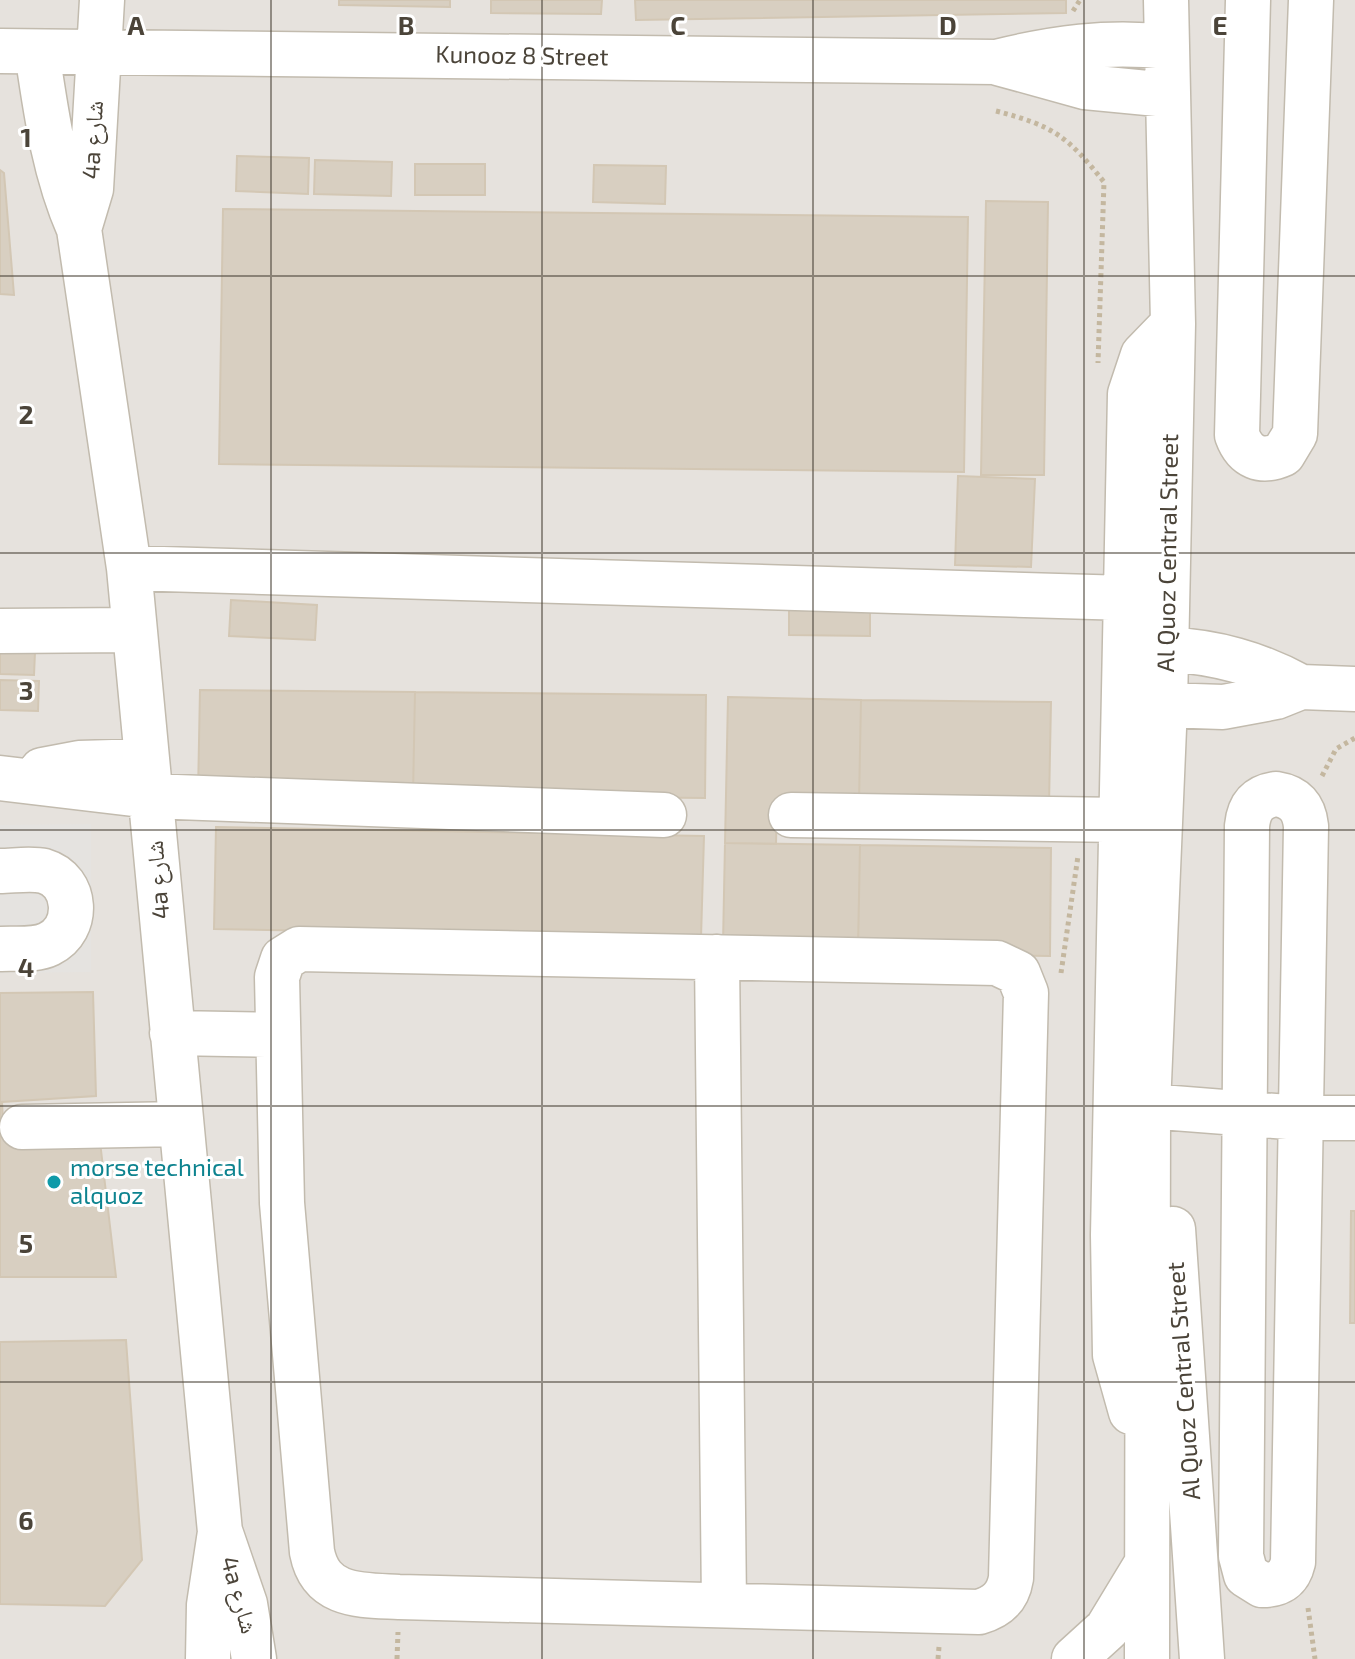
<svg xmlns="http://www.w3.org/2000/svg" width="1355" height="1659" font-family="'Exo 2','Noto Naskh Arabic',sans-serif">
  <rect width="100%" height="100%" fill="#f6f3ec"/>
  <path fill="#e6e2dd" d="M0 0H1355V1659H0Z"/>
  <path fill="#e5e3e0" d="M91 824V972L0 973V825Z"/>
  <path fill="#d8cfc1" stroke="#d3c7b4" stroke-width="2" d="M339 0H450V7L339 5Z
    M491 0H602L601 14 491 13Z
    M635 0H1066V13L636 20Z
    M237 156 309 158 308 194 236 191Z
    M315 160 392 162 391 196 314 194Z
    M415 164H485V195H415Z
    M594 165 666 166 665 204 593 202Z
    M0 170 4 173 14 295 0 294Z
    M986 201 1048 202 1044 475H981Z
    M223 209 968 217 964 472 219 464Z
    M958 476 1035 479 1031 567 955 565Z
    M231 600 317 605 315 640 229 636Z
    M789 605 870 606V636L789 635Z
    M0 652H35L34 675 0 674Z
    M0 680 39 681 38 711 0 710Z
    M200 690 415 692 413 795 198 793Z
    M415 692 706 695 705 798 413 795Z
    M728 697 861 700 859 802 777 800 776 844 725 843Z
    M861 700 1051 702 1049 805 859 802Z
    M216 827 704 836 701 938 214 929Z
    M725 843 860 845 858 947 723 944Z
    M860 845 1051 848 1050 956 858 953Z
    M93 992 96 1096 2 1102 4 1140 100 1142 116 1277H0V993Z
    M1351 1211H1355V1323H1350Z
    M126 1340 142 1560 105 1606 0 1604V1342Z"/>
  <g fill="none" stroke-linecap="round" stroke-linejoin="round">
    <defs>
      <path id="minor" d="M1248 0 1237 435C1245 457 1261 464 1283 454L1295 434 1311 0
        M0 51 996 62C1053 48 1108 40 1167 47
        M37 52C46 113 54 172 79 229L129 568 220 1532 209 1605 208 1659
        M998 63 1085 87 1168 95
        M79 229 91 189 102 0
        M129 568 1127 598
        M0 631 134 630
        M1166 649C1216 652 1257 663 1301 687
        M1165 705 1223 707 1276 697 1301 687 1355 689
        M42 770 79 763 147 761
        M0 778 150 796 664 815
        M1276 794C1295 797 1304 807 1306 826L1293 1562C1289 1579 1279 1585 1262 1585L1246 1575 1241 1556 1247 826C1249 807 1257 797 1276 794Z
        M791 815 1123 820
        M0 871C13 871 31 868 44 871 78 881 80 929 49 944 35 951 16 948 0 949
        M299 949 997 963 1018 973 1026 993 1011 1578C1008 1597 997 1607 979 1612L399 1597C361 1595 321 1598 312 1552L282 1203 277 977 283 959Z
        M717 957 724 1605
        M172 1033 277 1035
        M1148 1106 1301 1118H1355
        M22 1127 181 1124
        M1173 1229 1202 1659
        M1131 1412 1115 1355 1113 1235 1130 394 1143 355 1173 324
        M221 1534 245 1604 254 1659
        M1074 1659 1107 1629 1147 1563
        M1147 1659 1148 1106 1165 705 1173 324 1166 0"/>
    </defs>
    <use href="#minor" stroke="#c2bbae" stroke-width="47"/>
    <path stroke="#c4b79f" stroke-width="5" stroke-dasharray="4 4" stroke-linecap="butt" d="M1073 11 1080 0
      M996 111C1054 126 1067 136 1104 182L1098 363
      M1322 776 1336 749 1355 738
      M1061 973 1078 856
      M1308 1608 1315 1659
      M397 1659 398 1632
      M938 1659 939 1647"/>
    <use href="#minor" stroke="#fff" stroke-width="44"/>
  </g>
  <path fill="none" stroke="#4b4439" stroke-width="2" stroke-opacity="0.55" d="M271 0V1659M542 0V1659M813 0V1659M1084 0V1659M0 276H1355M0 553H1355M0 830H1355M0 1106H1355M0 1382H1355"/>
  <circle fill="#0f9aa8" stroke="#fff" stroke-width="3" cx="54" cy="1182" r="8"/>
  <g text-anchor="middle" stroke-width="6" stroke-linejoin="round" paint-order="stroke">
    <g font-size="24" fill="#4b4439" stroke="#fff">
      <text transform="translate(522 56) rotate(1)" y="8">Kunooz 8 Street</text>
      <text transform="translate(93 140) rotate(-87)" y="8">4a شارع</text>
      <text transform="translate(1168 553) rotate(-89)" y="8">Al Quoz Central Street</text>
      <text transform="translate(158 880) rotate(-95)" y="8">4a شارع</text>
      <text transform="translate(1184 1381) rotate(-94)" y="8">Al Quoz Central Street</text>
      <text transform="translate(239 1595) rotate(74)" y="8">4a شارع</text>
    </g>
    <g font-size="24" fill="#0d838f" stroke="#fff" text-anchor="start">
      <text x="70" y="1176">morse technical<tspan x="70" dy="28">alquoz</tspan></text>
    </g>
  </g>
  <g font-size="26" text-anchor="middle" font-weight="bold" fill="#4b4439" stroke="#fff" stroke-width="6" stroke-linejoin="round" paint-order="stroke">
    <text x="136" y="35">A</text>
    <text x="406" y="35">B</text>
    <text x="678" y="35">C</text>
    <text x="948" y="35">D</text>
    <text x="1220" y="35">E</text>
    <text x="26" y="147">1</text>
    <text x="26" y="424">2</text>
    <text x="26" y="700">3</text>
    <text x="26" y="977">4</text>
    <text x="26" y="1253">5</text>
    <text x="26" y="1530">6</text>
  </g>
</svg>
